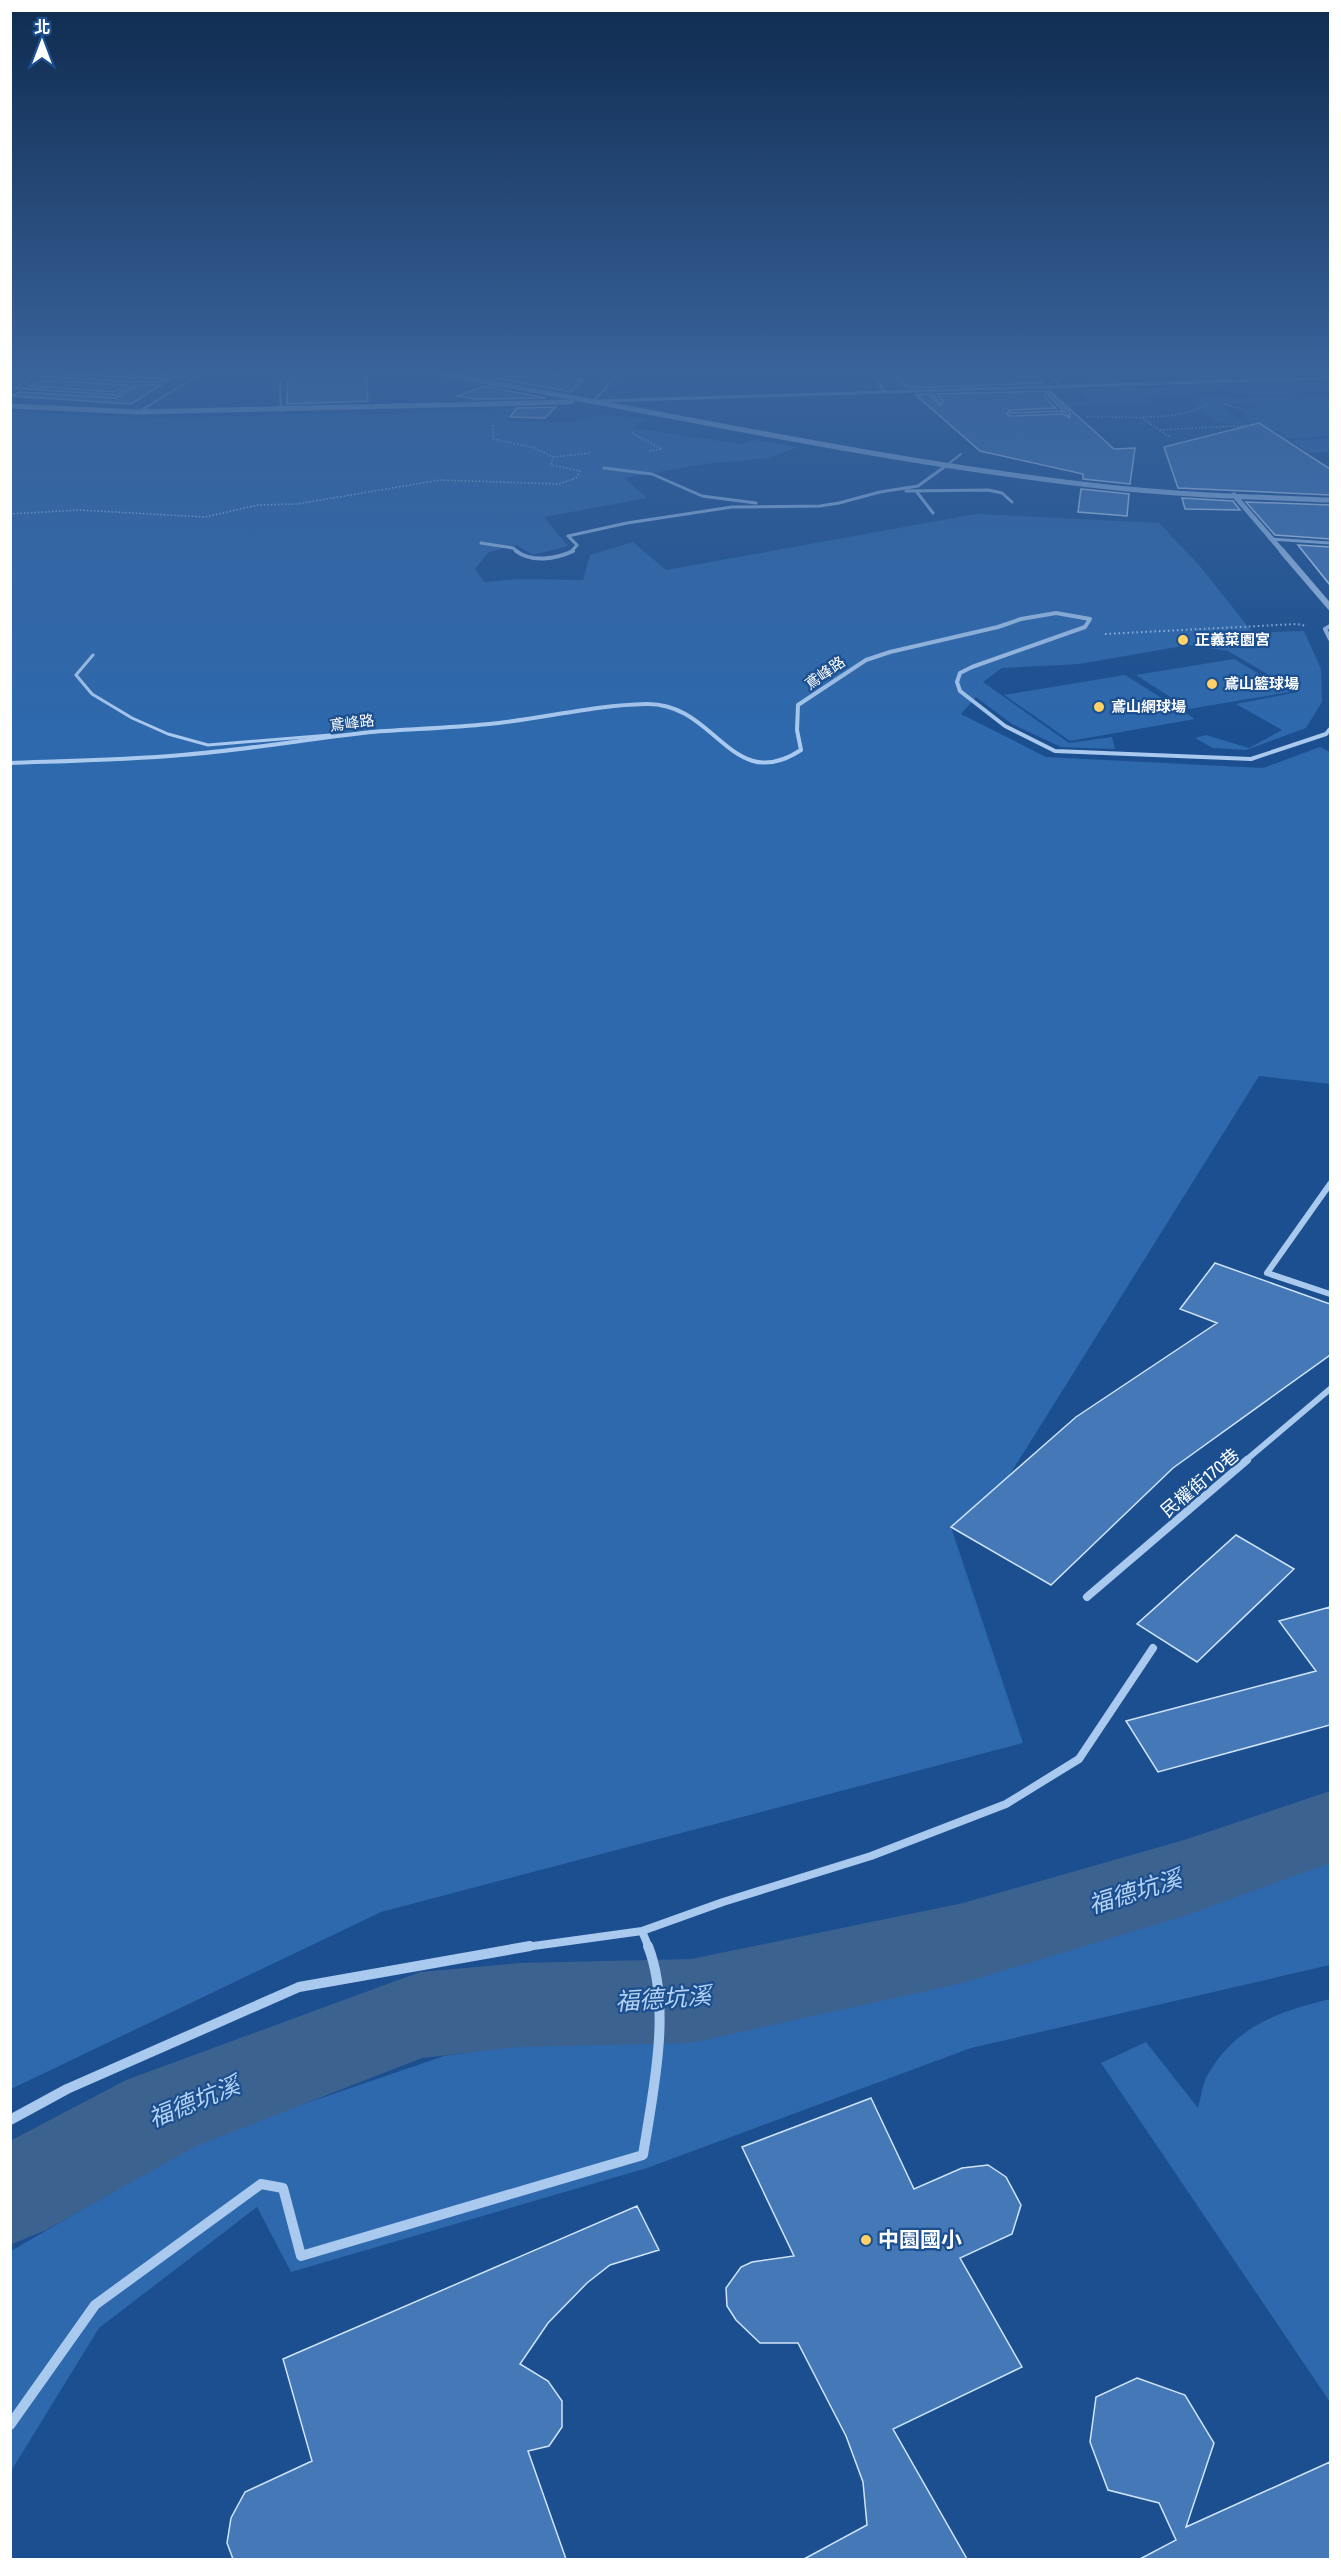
<svg xmlns="http://www.w3.org/2000/svg" width="1341" height="2570" font-family="'Fira Sans Condensed','Noto Sans TC',sans-serif">
  <rect width="100%" height="100%" fill="#1b4f8f"/>
  <path fill="#2e69ad" d="M1330 381V391L1266 395 1233 393 1228 389 1133 392 1191 391 1190 394 1158 396 1147 399 1151 404 1069 406 1065 401H1088L1078 390Z
    M1330 396V436L1259 440 1253 436 1286 434 1253 425 1244 419 1243 413 1249 408 1267 403 1220 405 1245 424C1222 425 1206 421 1192 401L1203 398Z
    M517 408 507 421 571 423 599 414 647 419 632 428 741 444 754 440 799 447 767 458 704 464 624 478 647 498 544 517 568 546 533 555 516 545 489 552 475 569 484 582 520 579 583 580 590 555 633 542 666 570 976 514 1159 523 1199 565 1253 633 1304 631 1321 669 1322 702 1306 728 1246 750 1213 748 1195 738 1206 735 1249 748 1282 730 1236 704 1298 692 1228 651 1188 645 1079 664 1002 668 983 682 1069 743 1112 737 1115 749 1061 747 1012 724 976 697 961 714 1046 757 1263 768 1320 747 1330 752V1084L1259 1076 1009 1476 951 1527 1023 1743 381 1912 11 2089V412L158 418 363 413 375 415Z
    M1330 438V452L1310 453 1290 441Z
    M1234 659 1290 692 1189 709 1136 675Z
    M1125 675 1195 719 1070 741 1004 695Z
    M1330 1862V1965L971 2048 647 2168 291 2272 257 2207 99 2328 11 2471V2251L207 2137 444 2056 955 1984Z
    M1330 1999V2402L1101 2063 1146 2042 1198 2108C1201 2098 1202 2085 1207 2076 1235 2026 1278 2012 1330 1999Z"/>
  <g fill="none" stroke-linecap="round" stroke-linejoin="round">
    <path fill="#3c6290" fill-rule="evenodd" d="M1330 1791V1863L1184 1916 963 1983 691 2043 520 2047 422 2058 196 2146 46 2230 10 2245V2141L126 2080 420 1972 520 1963 691 1959 963 1903 1184 1840Z"/>
  </g>
  <path fill="#4478b7" stroke="#cfe3fa" stroke-width="1.5" fill-rule="evenodd" d="M60 370H111L114 373 171 380 166 382 163 379 53 374Z
    M288 370H339L366 374 368 401 287 404 288 380 292 375Z
    M888 370H1028L1042 383 908 388Z
    M522 371 547 374 583 380 571 392 501 379Z
    M42 380 127 385 115 392 30 386Z
    M138 385H161L131 404 11 396 19 392 116 398Z
    M484 386 504 390 546 398 476 399 458 396Z
    M1050 391 1114 449 1135 448 1130 484 1083 479V474L980 451 916 395 929 394 940 405 943 401 937 394ZM1046 392 1050 393 1070 413V418L1063 414 1010 416 1007 414 1010 410 1056 408 1045 397Z
    M556 407 545 418 510 417 517 408Z
    M1259 423 1330 469V495L1178 488 1164 447Z
    M1081 489 1129 494 1127 516 1078 512Z
    M1182 498 1233 501 1240 510 1185 509Z
    M1246 502 1330 505V539L1275 535Z
    M1298 545 1330 547V585Z
    M1215 1263 1330 1304V1355L1173 1468 1051 1585 951 1527 1076 1417 1217 1323 1180 1309Z
    M1236 1535 1294 1569 1197 1662 1137 1624Z
    M1330 1607V1725L1158 1772 1126 1721 1316 1671 1279 1621Z
    M871 2098 914 2189 962 2168 988 2165 1006 2177 1021 2205 1012 2234 960 2258 1022 2367 893 2429 967 2559H804L867 2525 863 2482 846 2436 798 2343H760L736 2320 727 2306 726 2288 741 2267 752 2262 794 2256 742 2147Z
    M637 2206 659 2250 610 2265 587 2283 548 2323 520 2364 548 2381 562 2401V2427L549 2446 528 2451 566 2559H233L227 2543 231 2518 245 2492 312 2461 283 2359Z
    M1137 2378 1185 2395 1214 2443 1186 2527 1330 2462V2559H1140L1176 2540 1159 2503 1108 2490 1090 2442 1096 2397Z"/>
  <g fill="none" stroke-linecap="round" stroke-linejoin="round">
    <path stroke="#a9c9ee" stroke-width="1.5" stroke-dasharray="1.5 2" stroke-linecap="butt" d="M1224 404 1246 410
      M1087 417C1122 416 1180 423 1208 403
      M1142 418 1171 438
      M493 425V439L535 448 553 457 591 453
      M1160 430 1253 425
      M632 433 662 449 647 451
      M10 514 79 510 205 517 258 505 297 504 440 480 559 484 576 478 580 471 551 465 553 457"/>
    <path stroke="#a9c9ee" stroke-width="2" stroke-dasharray="1.5 3" stroke-linecap="butt" d="M1105 634 1297 624 1307 626"/>
    <path stroke="#a9c9ee" stroke-width="2" d="M114 370 189 378
      M1043 370 1062 387
      M1230 370 1249 380
      M10 374 19 370
      M36 376 134 382 135 384 116 395 15 388Z
      M134 382H163
      M134 382 138 380
      M930 391 940 402
      M1048 395 1068 415
      M593 402 616 376 615 370
      M281 411 280 382 289 375
      M138 412 207 370
      M1010 413 1064 411
      M947 465 961 454"/>
    <path stroke="#a9c9ee" stroke-width="3" d="M93 655 76 675 92 694 132 718 168 734 208 745 330 735"/>
    <path stroke="#a9c9ee" stroke-width="3" d="M870 370 885 392
      M600 401 1330 378
      M604 468 652 474 702 496 756 503
      M906 491 988 490 1002 493 1012 502
      M916 491 933 513
      M1270 539 1330 543
      M481 543 513 548 518 552
      M571 552 577 545 568 536 627 523 732 507 820 506 839 503 880 492 918 486 947 465"/>
    <path stroke="#a9c9ee" stroke-width="4" d="M516 551C532 563 556 559 573 551
      M1330 626 1325 629 1330 639
      M10 763C67 761 125 760 182 755 245 750 308 739 371 732 410 729 450 728 489 724 542 719 593 705 646 704 716 702 731 796 801 750L797 730 798 705 866 660 890 652 998 627 1021 619 1056 613 1090 619 1085 627 972 667 960 673 957 682 960 691 1005 726 1055 751 1251 759 1326 734 1330 729"/>
    <path stroke="#a9c9ee" stroke-width="6" d="M1330 1184 1267 1273 1330 1294
      M1245 1461 1330 1389"/>
    <path stroke="#a9c9ee" stroke-width="8" d="M1087 1597 1247 1460
      M642 1931 649 1948
      M519 1948 642 1931 723 1902 871 1856 1006 1804 1079 1759 1153 1648"/>
    <path stroke="#a9c9ee" stroke-width="10" d="M10 2120 67 2089 299 1987 530 1946
      M10 2425 95 2305 261 2184 283 2188 301 2256 643 2155C653 2092 672 2007 648 1946"/>
    <path stroke="#a9c9ee" stroke-width="5" d="M420 370C646 409 871 460 1099 486 1176 495 1253 497 1330 500
      M10 406 137 412 572 402
      M1234 495 1283 552"/>
    <path stroke="#a9c9ee" stroke-width="6" d="M1282 551 1330 607"/>
  </g>
  <linearGradient id="sky" x2="0" y2="1"><stop stop-color="#0f2b4f"/><stop offset="0.51" stop-color="#39639b"/><stop offset="1" stop-color="#39639b" stop-opacity="0"/></linearGradient>
  <rect width="1341" height="730" fill="url(#sky)"/>
  <g fill="#ffd166" stroke="#1b4f8f" stroke-width="2">
    <circle cx="1183" cy="640" r="6"/>
    <circle cx="1212" cy="684" r="6"/>
    <circle cx="1099" cy="707" r="6"/>
    <circle cx="866" cy="2240" r="6"/>
  </g>
  <g text-anchor="middle" stroke-width="4.5" stroke-linejoin="round" paint-order="stroke">
    <g font-size="15" font-weight="bold" fill="#fff" stroke="#1b4f8f" text-anchor="start">
      <text x="1195" y="645">正義菜園宮</text>
      <text x="1224" y="689">鳶山籃球場</text>
      <text x="1111" y="712">鳶山網球場</text>
    </g>
    <g font-size="15" fill="#fff" stroke="#1b4f8f">
      <text transform="translate(825 673) rotate(-35)" y="5">鳶峰路</text>
      <text transform="translate(352 723) rotate(-7)" y="5">鳶峰路</text>
    </g>
    <g font-size="18" fill="#fff" stroke="#1b4f8f">
      <text transform="translate(1200 1483) rotate(-40)" y="6">民權街170巷</text>
    </g>
    <g font-size="21" font-weight="bold" fill="#fff" stroke="#1b4f8f" text-anchor="start">
      <text x="878" y="2247">中園國小</text>
    </g>
    <g font-size="24" font-style="italic" fill="#b5d3f5" stroke="#1b4f8f">
      <text transform="translate(1135 1892) rotate(-17)" y="8">福德坑溪</text>
      <text transform="translate(663 1999) rotate(-4)" y="8">福德坑溪</text>
      <text transform="translate(194 2102) rotate(-22)" y="8">福德坑溪</text>
    </g>
  </g>
  <rect width="1341" height="2570" fill="none" stroke="#ffffff" stroke-width="24"/>
  <g transform="translate(42 42)" stroke="#1b4f8f" stroke-width="4.5" paint-order="stroke">
  <path d="M0-4.5L10 22L0 15L-10 22Z" fill="#ffffff"/>
  <text y="-9" font-size="16" font-weight="bold" text-anchor="middle" fill="#ffffff">北</text>
  </g>
</svg>
